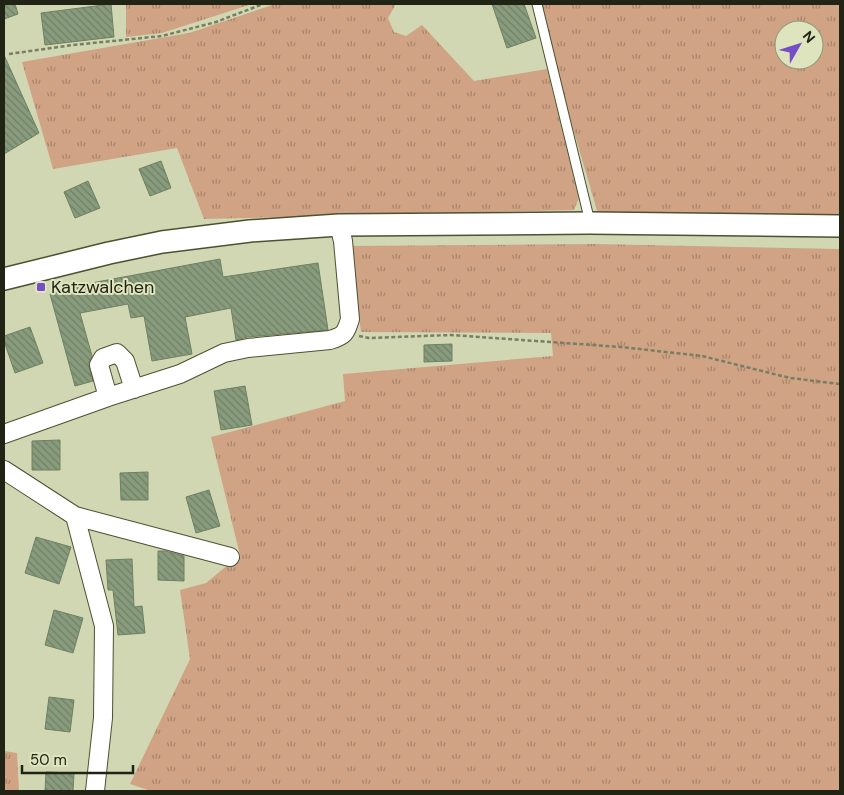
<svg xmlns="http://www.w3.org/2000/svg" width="844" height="795" font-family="'DM Sans',sans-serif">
  <defs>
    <pattern id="grass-tufts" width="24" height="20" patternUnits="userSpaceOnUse" patternTransform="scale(1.25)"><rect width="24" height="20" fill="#d0a385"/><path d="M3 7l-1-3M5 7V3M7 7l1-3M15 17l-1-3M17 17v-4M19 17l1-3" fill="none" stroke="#a8846c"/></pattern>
    <pattern id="building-back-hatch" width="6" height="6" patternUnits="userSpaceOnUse" patternTransform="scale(1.25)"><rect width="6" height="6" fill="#889c7d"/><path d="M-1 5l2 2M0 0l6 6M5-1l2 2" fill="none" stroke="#6f7f65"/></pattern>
  </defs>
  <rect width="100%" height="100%" fill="#d1d7b2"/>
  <path fill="url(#grass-tufts)" fill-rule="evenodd" d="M126 4H252L162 33 126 37Z
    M275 4H396L388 18 394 32 406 36 422 25 474 81 547 69 579 198 574 210 204 219 177 148 53 169 22 62 189 33Z
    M540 4H840V217L598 214 555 67ZM784 30H814V60H784Z
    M595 244 840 249V791H151L130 784 190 659 180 590 206 583 240 555 211 437 345 401 343 374 553 356 551 333 361 332 349 246Z
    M4 751 17 753 19 791H4Z"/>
  <path fill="url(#building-back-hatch)" stroke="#6e8163" d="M4 4H15L18 14 4 19Z
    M111 4 114 37 45 45 41 13Z
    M492 4H524L536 38 507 48Z
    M4 55 39 133 4 154Z
    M161 161 171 188 150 196 139 169Z
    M88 181 100 208 75 218 64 192Z
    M220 259 223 277 318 263 328 330 247 337 236 340 231 308 185 317 192 354 152 361 144 316 131 318 128 304 80 313 92 356 88 364 93 381 75 386 50 294 86 284Z
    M30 327 43 363 15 373 4 341V336Z
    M452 344V361L424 362V345Z
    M245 386 252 425 221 430 214 391Z
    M60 440V470H32V441Z
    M148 472V500H121L120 473Z
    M209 490 220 526 196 533 186 497Z
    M36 537 71 547 59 584 25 573Z
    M158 551H165L184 556V581L158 580Z
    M132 559 134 607 142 606 145 633 118 635 113 590H108L106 560Z
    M54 610 83 618 73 653 45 645Z
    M49 697 74 700 70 732 45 729Z
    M46 772 74 773 73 791H45Z"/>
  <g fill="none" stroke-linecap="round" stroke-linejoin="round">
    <defs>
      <path id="service" d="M537 4 590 222"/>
      <path id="minor" d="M108 397 99 365 103 358 117 353 125 361 134 389
        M4 434 108 397 180 374 224 353 248 348 330 340C344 336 346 333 350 319L343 241 339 225
        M4 470 75 516 230 557
        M75 516 104 626 103 718 95 791"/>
      <path id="tertiary" d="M4 279 109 253 162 242 250 231 339 225 590 223 840 226"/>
    </defs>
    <use href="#service" stroke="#4d5131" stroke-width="11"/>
    <use href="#minor" stroke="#4d5131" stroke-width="20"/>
    <use href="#tertiary" stroke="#4d5131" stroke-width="24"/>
    <path stroke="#797d63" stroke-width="2.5" stroke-dasharray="4 2.5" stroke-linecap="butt" d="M9 54 73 45 162 36 216 22 263 4
      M359 336 369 338 451 335 621 347 702 356 790 378 840 384"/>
    <use href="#service" stroke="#fff" stroke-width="9"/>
    <use href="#minor" stroke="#fff" stroke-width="18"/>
    <use href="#tertiary" stroke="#fff" stroke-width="21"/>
  </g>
  <rect fill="#754dc6" stroke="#dee4be" stroke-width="2" x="36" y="282" width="10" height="10" rx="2.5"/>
  <g text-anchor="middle" stroke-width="4" stroke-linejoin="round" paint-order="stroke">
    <g font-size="18" fill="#212315" stroke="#dee4be" text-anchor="start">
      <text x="51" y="293">Katzwalchen</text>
    </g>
  </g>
  <rect width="844" height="795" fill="none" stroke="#212315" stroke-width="10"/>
  <g transform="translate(799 45) rotate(51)"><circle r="24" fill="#dee4be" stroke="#92977a"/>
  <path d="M0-4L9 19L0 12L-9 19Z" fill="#754dc6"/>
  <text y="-8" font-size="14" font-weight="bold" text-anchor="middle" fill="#212315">N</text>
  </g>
  <path d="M22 765v8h111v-8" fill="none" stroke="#212315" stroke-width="2.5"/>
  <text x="30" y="765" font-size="15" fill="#212315" stroke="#dee4be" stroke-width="4" paint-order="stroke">50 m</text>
</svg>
